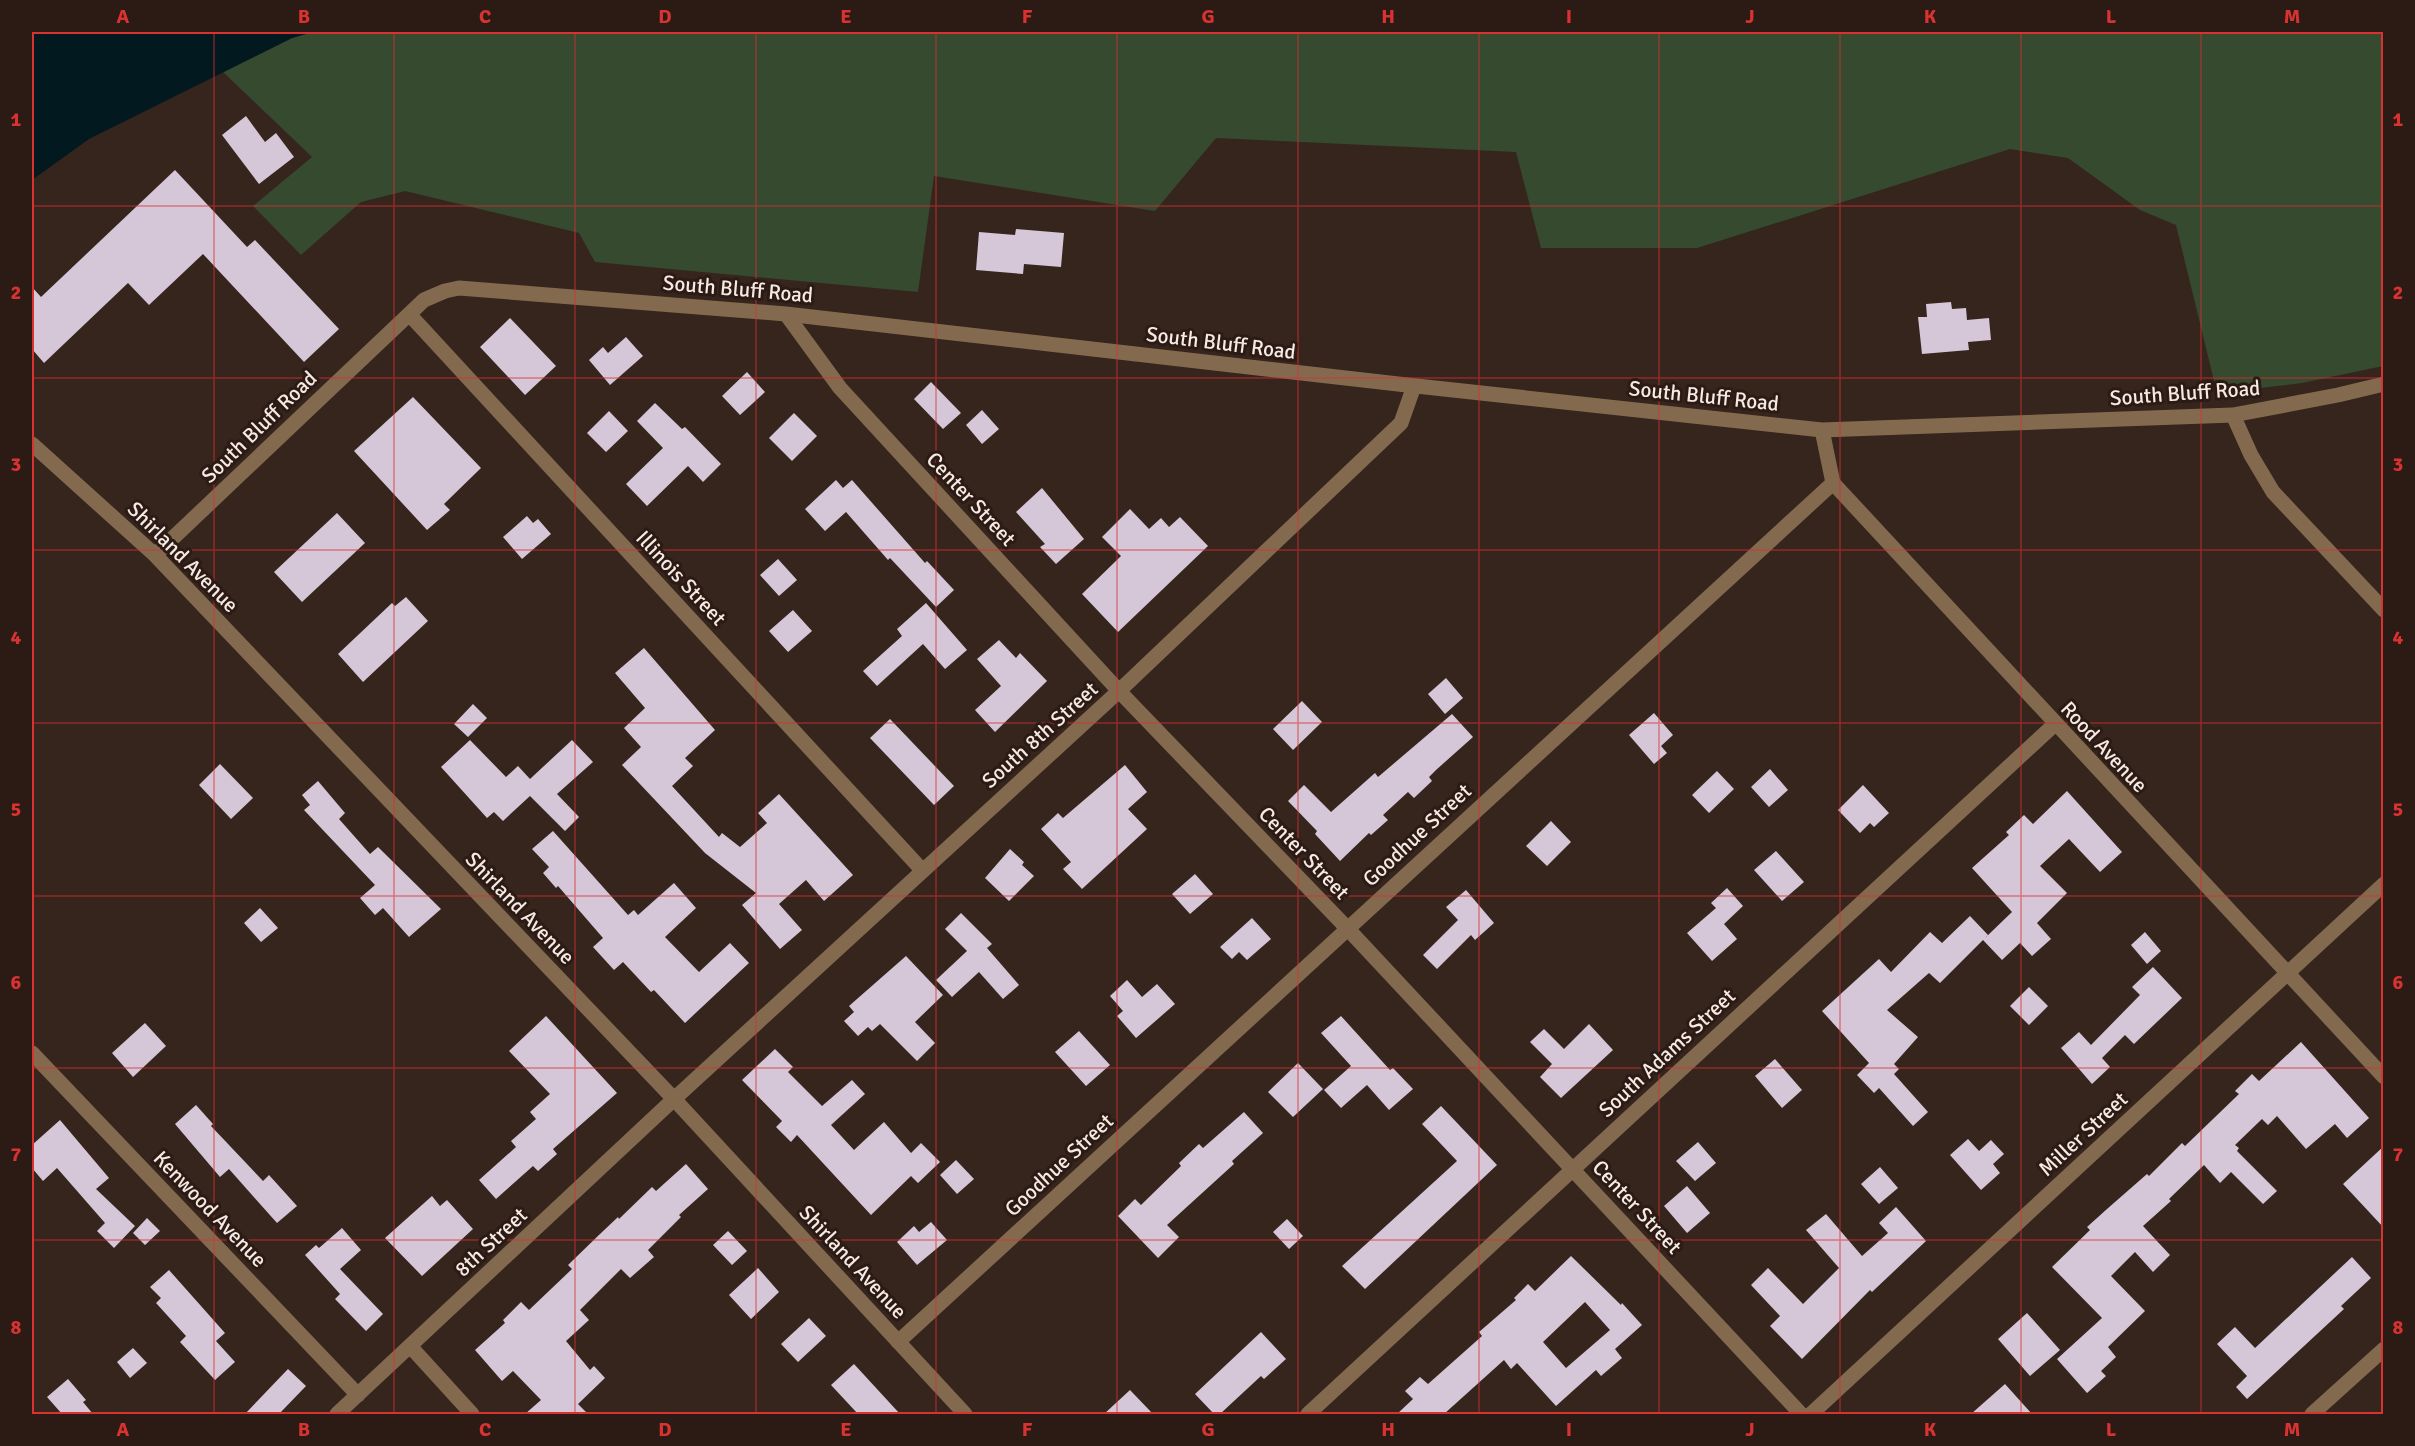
<svg xmlns="http://www.w3.org/2000/svg" width="2415" height="1446" font-family="Signika,sans-serif">
  <rect width="100%" height="100%" fill="#36251d"/>
  <path fill="#364a30" d="M313 32H2383V366L2302 383 2217 393 2176 225 2140 210 2068 158 2010 149 1697 248H1541L1516 152 1216 138 1155 211 934 176 918 292 595 262 579 233 405 191 361 202 301 255 253 206 312 157 223 72 292 38Z"/>
  <path fill="#02191f" d="M32 32H313L292 38 89 139 32 180Z"/>
  <path fill="#d5c6d8" fill-rule="evenodd" d="M246 116 265 142 276 133 294 157 259 184 222 135Z
    M175 170 247 247 255 240 339 329 304 362 203 254 149 305 128 283 44 363 32 349V287L41 297Z
    M1016 229 1064 233 1061 267 1024 264 1023 274 976 270 979 232 1015 235Z
    M1951 302 1952 309 1966 308 1967 320 1989 318 1991 340 1968 342 1969 350 1922 354 1918 317H1927L1926 304Z
    M510 318 556 366 525 395 480 347Z
    M626 337 643 356 610 385 589 360 603 347 608 353Z
    M747 372 765 392 740 415 722 396Z
    M931 382 961 413 943 429 914 399Z
    M413 397 481 468 444 504 450 510 427 530 354 451Z
    M655 403 682 429 685 427 721 464 703 482 688 466 647 506 626 484 663 448 637 421Z
    M982 410 999 429 982 444 966 425Z
    M609 411 628 431 606 452 587 433Z
    M794 413 817 436 792 461 769 438Z
    M836 480 843 488 852 480 925 563 927 561 954 590 936 607 890 558 888 560 846 512 825 531 805 509Z
    M1042 488 1084 539 1056 564 1040 547 1045 544 1016 512Z
    M1130 509 1149 529 1161 518 1169 527 1180 517 1208 546 1118 632 1082 594 1121 556 1102 537Z
    M337 513 365 543 302 602 274 572Z
    M527 516 533 523 538 519 551 534 522 559 503 537Z
    M778 559 797 580 779 596 760 575Z
    M406 597 428 621 363 682 338 654 392 603 395 606Z
    M926 603 967 650 945 669 923 644 877 686 863 671 902 636 897 629Z
    M793 610 812 631 788 652 769 631Z
    M999 640 1016 658 1020 653 1047 681 995 732 975 710 1001 686 977 659Z
    M644 648 715 730 685 758 693 766 672 786 719 837 722 833 740 847 767 823 758 813 779 794 853 875 824 901 806 880 779 904 802 930 780 949 742 905 756 893 705 853 622 765 641 747 624 728 645 708 615 673Z
    M1446 678 1463 698 1445 714 1428 694Z
    M1302 701 1322 722 1293 750 1273 729Z
    M473 704 487 718 468 737 454 724Z
    M1654 713 1673 735 1661 746 1667 753 1654 764 1629 735Z
    M1452 714 1473 737 1436 770 1429 777 1432 781 1414 798 1408 792 1383 815 1388 820 1371 835 1369 833 1340 861 1315 834 1317 831 1288 801 1304 785 1331 812 1375 773 1378 777Z
    M890 719 954 786 934 805 870 738Z
    M470 740 506 777 518 766 530 779 572 740 593 762 557 794 579 817 565 831 530 796 503 821 494 812 487 818 441 767Z
    M220 764 253 798 231 819 199 785Z
    M1125 765 1147 792 1128 809 1147 829 1082 889 1063 869 1071 862 1041 829 1058 813 1063 818Z
    M1770 769 1788 790 1769 807 1751 787Z
    M1717 771 1734 789 1709 813 1692 795Z
    M318 781 345 813 339 819 370 854 378 847 441 909 409 937 383 908 375 915 360 898 375 885 304 810 310 805 302 795Z
    M1863 785 1889 813 1874 827 1870 823 1860 833 1838 810Z
    M2067 791 2122 852 2100 872 2069 839 2040 866 2067 893 2037 923 2051 939 2032 956 2020 943 2002 960 1983 940 1940 983 1929 973 1887 1010 1918 1037 1894 1064 1899 1069 1894 1074 1928 1112 1913 1126 1879 1088 1874 1093 1857 1075 1869 1063 1822 1011 1879 959 1891 972 1930 932 1942 943 1970 916 1988 935 1986 937 2012 912 1972 868 2009 835 2006 832 2024 815 2033 824Z
    M1551 821 1571 842 1547 866 1526 846Z
    M553 831 628 915 634 910 638 915 674 883 696 908 665 937 699 972 730 943 749 963 685 1023 654 990 651 992 623 962 614 970 593 947 603 938 558 886 556 888 543 873 549 867 532 849Z
    M1010 849 1024 862 1022 865 1034 876 1009 901 985 878Z
    M1776 851 1804 882 1782 901 1754 870Z
    M1195 874 1213 894 1190 914 1172 894Z
    M1727 888 1743 906 1724 924 1737 939 1712 961 1687 933 1716 908 1711 903Z
    M1466 890 1494 923 1475 940 1471 935 1437 969 1423 955 1458 920 1446 907Z
    M260 908 278 928 261 942 244 923Z
    M961 913 992 944 987 948 1019 985 1003 999 979 972 952 997 936 980 967 951 945 929Z
    M1252 918 1271 939 1247 960 1239 952 1232 959 1220 947Z
    M2145 932 2161 951 2147 964 2131 945Z
    M906 956 943 995 915 1022 935 1043 917 1061 880 1024 872 1031 868 1027 858 1036 844 1021 854 1012 849 1006Z
    M2153 967 2182 998 2134 1044 2125 1035 2102 1058 2110 1067 2092 1084 2061 1048 2079 1032 2091 1045 2140 995 2132 987Z
    M1127 980 1142 997 1157 984 1175 1004 1136 1038 1117 1016 1123 1011 1110 996Z
    M2029 987 2048 1006 2029 1025 2010 1006Z
    M546 1016 617 1093 553 1149 557 1154 538 1171 533 1166 496 1199 479 1180 516 1147 511 1141 536 1119 530 1112 550 1094 509 1051Z
    M1341 1016 1390 1070 1393 1068 1413 1089 1389 1110 1367 1085 1341 1108 1324 1090 1351 1066 1321 1033Z
    M145 1023 166 1046 133 1077 112 1053Z
    M1589 1024 1613 1050 1561 1098 1540 1077 1552 1064 1530 1042 1544 1029 1564 1049Z
    M1079 1031 1110 1065 1086 1086 1055 1052Z
    M2301 1042 2369 1118 2347 1138 2335 1124 2306 1149 2277 1116 2268 1125 2262 1119 2235 1145 2239 1148 2237 1151 2277 1191 2263 1204 2231 1172 2220 1183 2204 1165 2169 1199 2171 1201 2143 1226 2170 1255 2153 1272 2135 1252 2111 1276 2145 1311 2108 1347 2116 1357 2101 1371 2106 1376 2087 1393 2057 1359 2102 1318 2052 1267 2090 1230 2087 1227 2107 1209 2147 1174 2149 1176 2182 1143 2185 1146 2239 1094 2235 1091 2252 1074 2259 1081Z
    M775 1049 793 1067 788 1072 822 1106 852 1080 865 1094 831 1125 854 1150 884 1122 911 1153 921 1143 940 1162 918 1183 911 1176 871 1215 797 1135 791 1142 776 1127 782 1121 742 1080Z
    M1775 1059 1802 1090 1782 1108 1755 1076Z
    M1298 1063 1323 1089 1293 1117 1268 1092Z
    M196 1105 213 1124 211 1126 263 1181 269 1175 297 1206 277 1223 229 1169 220 1177 175 1124Z
    M1441 1106 1497 1165 1365 1289 1342 1266 1457 1161 1422 1124Z
    M1244 1112 1263 1133 1232 1161 1234 1164 1167 1225 1179 1237 1158 1258 1118 1216 1135 1199 1141 1205 1181 1166 1179 1163 1199 1144 1203 1148Z
    M60 1120 109 1178 96 1189 135 1226 114 1248 97 1231 105 1223 57 1168 43 1181 32 1168V1145Z
    M1968 1139 1979 1151 1991 1140 2004 1154 1993 1164 2000 1173 1981 1190 1950 1155Z
    M1698 1142 1716 1163 1695 1181 1676 1161Z
    M2384 1146V1228L2343 1184Z
    M956 1160 974 1179 957 1194 940 1175Z
    M686 1164 708 1189 679 1215 681 1217 648 1250 654 1257 630 1278 621 1269 580 1310 589 1320 566 1341 590 1370 594 1366 605 1378 578 1404 588 1414H525L541 1400 513 1371 502 1381 475 1350 505 1323 503 1320 521 1302 529 1310 572 1269 568 1265 600 1234 618 1217 619 1219 652 1187 656 1191Z
    M1880 1167 1898 1188 1879 1204 1861 1184Z
    M1687 1186 1710 1213 1687 1233 1664 1206Z
    M432 1196 440 1206 447 1200 473 1229 422 1276 385 1238Z
    M1896 1207 1926 1241 1872 1292 1870 1290 1802 1359 1770 1326 1780 1316 1751 1285 1768 1268 1803 1304 1839 1268 1806 1230 1826 1214 1862 1256 1888 1233 1879 1223Z
    M147 1218 160 1231 145 1245 133 1233Z
    M1287 1219 1303 1236 1289 1249 1273 1232Z
    M931 1222 947 1240 917 1265 897 1242 914 1226 919 1232Z
    M342 1228 361 1250 340 1269 383 1314 366 1331 335 1299 340 1294 305 1255 316 1245 319 1248Z
    M728 1231 747 1251 732 1265 713 1245Z
    M1571 1256 1621 1305 1622 1303 1642 1325 1615 1349 1622 1358 1601 1376 1596 1370 1556 1406 1517 1363 1511 1369 1504 1360 1444 1414H1397L1413 1399 1405 1391 1420 1377 1428 1384 1482 1336 1479 1332 1516 1300 1514 1298 1528 1284 1535 1291ZM1585 1302 1610 1330 1566 1368 1543 1342Z
    M2352 1257 2371 1278 2341 1306 2344 1309 2247 1399 2236 1387 2247 1376 2217 1344 2235 1327 2255 1348Z
    M758 1268 779 1292 751 1319 729 1295Z
    M169 1270 225 1333 216 1341 235 1362 215 1380 180 1342 186 1336 156 1303 161 1298 150 1287Z
    M2027 1313 2060 1350 2030 1376 1998 1339Z
    M809 1318 826 1336 798 1362 781 1344Z
    M1261 1332 1286 1359 1264 1379 1261 1376 1220 1414H1214L1195 1394Z
    M133 1348 147 1363 130 1378 117 1362Z
    M854 1364 900 1414H858L831 1385Z
    M288 1369 306 1386 279 1414H245Z
    M68 1379 86 1400 83 1402 93 1414H62L47 1397Z
    M2005 1384 2032 1414H1971Z
    M1130 1390 1153 1414H1104Z"/>
  <g fill="none" stroke-linecap="round" stroke-linejoin="round">
    <path stroke="#836a4f" stroke-width="15" d="M409 314 922 870
      M786 314 840 388 1119 691 1347 928 1801 1414
      M2233 415 2251 455 2273 492 2384 610
      M1822 430 1833 483 2384 1077
      M32 444 155 555 674 1099 965 1414
      M155 555 424 300 445 291 459 288 786 314 1398 384 1822 430 2233 415 2338 395 2384 384
      M32 1053 358 1395
      M898 1342 1833 483
      M410 1346 472 1414
      M337 1414 674 1099 1119 691 1401 423 1414 386
      M1308 1414 2055 724
      M1811 1414 2384 884
      M2312 1414 2384 1349"/>
  </g>
  <path fill="none" stroke="#d83231" stroke-width="1.5" stroke-opacity="0.55" d="M214 32V1414M394 32V1414M575 32V1414M756 32V1414M936 32V1414M1117 32V1414M1298 32V1414M1479 32V1414M1659 32V1414M1840 32V1414M2021 32V1414M2201 32V1414M32 206H2384M32 378H2384M32 550H2384M32 723H2384M32 896H2384M32 1068H2384M32 1240H2384"/>
  <g text-anchor="middle" stroke-width="6" stroke-linejoin="round" paint-order="stroke">
    <g font-size="21" fill="#f6eae4" stroke="#2c1b14">
      <text transform="translate(738 289) rotate(5)" y="7">South Bluff Road</text>
      <text transform="translate(1221 343) rotate(7)" y="7">South Bluff Road</text>
      <text transform="translate(2185 393) rotate(-4)" y="7">South Bluff Road</text>
      <text transform="translate(1704 396) rotate(6)" y="7">South Bluff Road</text>
      <text transform="translate(259 427) rotate(-44)" y="7">South Bluff Road</text>
      <text transform="translate(971 499) rotate(47)" y="7">Center Street</text>
      <text transform="translate(183 557) rotate(45)" y="7">Shirland Avenue</text>
      <text transform="translate(681 578) rotate(47)" y="7">Illinois Street</text>
      <text transform="translate(1040 735) rotate(-42)" y="7">South 8th Street</text>
      <text transform="translate(2104 747) rotate(47)" y="7">Rood Avenue</text>
      <text transform="translate(1417 835) rotate(-43)" y="7">Goodhue Street</text>
      <text transform="translate(1304 853) rotate(46)" y="7">Center Street</text>
      <text transform="translate(520 908) rotate(46)" y="7">Shirland Avenue</text>
      <text transform="translate(1667 1053) rotate(-43)" y="7">South Adams Street</text>
      <text transform="translate(2083 1134) rotate(-43)" y="7">Miller Street</text>
      <text transform="translate(1059 1165) rotate(-43)" y="7">Goodhue Street</text>
      <text transform="translate(1637 1207) rotate(47)" y="7">Center Street</text>
      <text transform="translate(210 1209) rotate(46)" y="7">Kenwood Avenue</text>
      <text transform="translate(491 1242) rotate(-43)" y="7">8th Street</text>
      <text transform="translate(853 1262) rotate(47)" y="7">Shirland Avenue</text>
    </g>
  </g>
  <rect width="2415" height="1446" fill="none" stroke="#2c1b14" stroke-width="66"/>
  <rect x="33" y="33" width="2349" height="1380" fill="none" stroke="#d83231" stroke-width="2"/>
  <g font-size="20" text-anchor="middle" font-weight="bold" fill="#d83231">
    <text x="123" y="23">A</text>
    <text x="304" y="23">B</text>
    <text x="485" y="23">C</text>
    <text x="665" y="23">D</text>
    <text x="846" y="23">E</text>
    <text x="1027" y="23">F</text>
    <text x="1208" y="23">G</text>
    <text x="1388" y="23">H</text>
    <text x="1569" y="23">I</text>
    <text x="1750" y="23">J</text>
    <text x="1930" y="23">K</text>
    <text x="2111" y="23">L</text>
    <text x="2292" y="23">M</text>
    <text x="16" y="126">1</text>
    <text x="2398" y="126">1</text>
    <text x="16" y="299">2</text>
    <text x="2398" y="299">2</text>
    <text x="16" y="471">3</text>
    <text x="2398" y="471">3</text>
    <text x="16" y="644">4</text>
    <text x="2398" y="644">4</text>
    <text x="16" y="816">5</text>
    <text x="2398" y="816">5</text>
    <text x="16" y="989">6</text>
    <text x="2398" y="989">6</text>
    <text x="16" y="1161">7</text>
    <text x="2398" y="1161">7</text>
    <text x="16" y="1334">8</text>
    <text x="2398" y="1334">8</text>
    <text x="123" y="1436">A</text>
    <text x="304" y="1436">B</text>
    <text x="485" y="1436">C</text>
    <text x="665" y="1436">D</text>
    <text x="846" y="1436">E</text>
    <text x="1027" y="1436">F</text>
    <text x="1208" y="1436">G</text>
    <text x="1388" y="1436">H</text>
    <text x="1569" y="1436">I</text>
    <text x="1750" y="1436">J</text>
    <text x="1930" y="1436">K</text>
    <text x="2111" y="1436">L</text>
    <text x="2292" y="1436">M</text>
  </g>
</svg>
